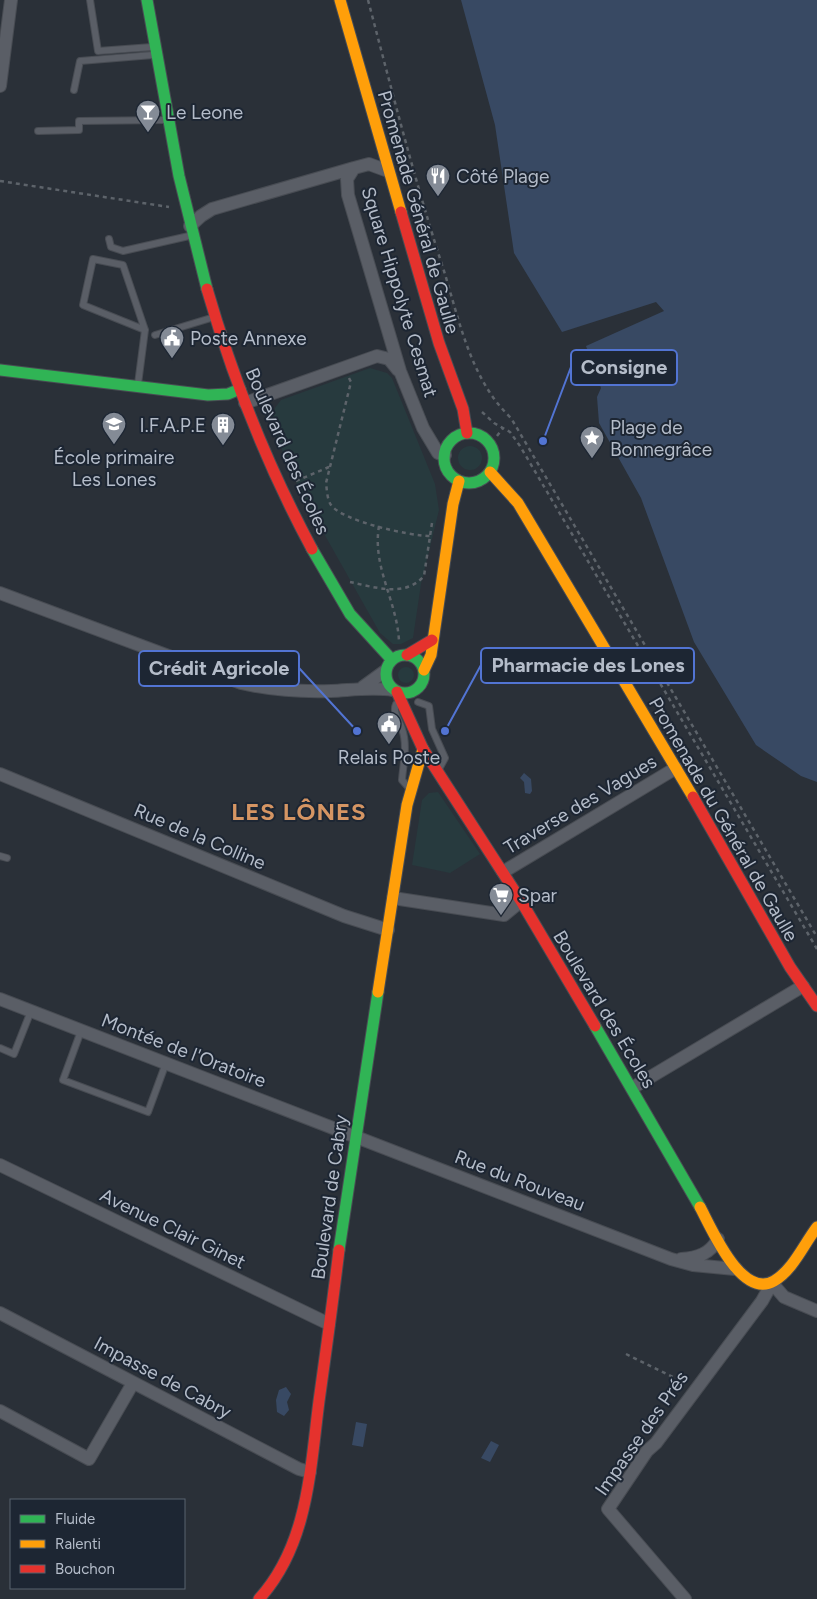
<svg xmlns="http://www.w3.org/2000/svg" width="817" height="1599" font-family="Figtree,sans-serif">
  <rect width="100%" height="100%" fill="#2a3038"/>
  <path fill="#273a3e" d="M370 368 387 373 392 378 435 484 439 510 421 584 413 638 401 644H393L380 633 300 491 271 425 275 408 281 400Z
    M458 458a12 12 0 1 1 24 0a12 12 0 1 1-24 0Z
    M398 675a8 8 0 1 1 16 0a8 8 0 1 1-16 0Z
    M438 792 480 854 450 873 412 865 422 800 429 793Z"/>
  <path fill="#384963" d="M461 0H817V782L801 776 756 745 694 642 641 498 599 423 597 397 601 388 586 346 664 311 656 302 562 332 514 253 495 125Z
    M524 773 531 779 532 791 530 794 525 793 524 782 520 778Z
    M286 1387 291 1394 287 1402 289 1410 284 1416 277 1412 276 1400 279 1390Z
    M356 1422 367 1424 363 1447 352 1445Z
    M491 1441 499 1445 490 1462 481 1458Z"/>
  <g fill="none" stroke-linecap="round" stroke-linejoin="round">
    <defs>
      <path id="lane" d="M90 0 98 51 152 47
        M74 90 80 61 153 55
        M38 131 79 130V121L165 120
        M109 239 111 247 123 251 189 236
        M155 335 211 318
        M138 384 145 330 123 265 93 259 83 305 145 330
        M418 702 429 706 432 729 445 758 439 769
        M396 704C392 713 400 721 402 729 408 745 403 765 402 780L409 788
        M0 856 7 858
        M81 1031 63 1080 148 1112 166 1063
        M0 1048 14 1054 31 1011"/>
      <path id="street" d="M0 86 11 0
        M388 171 369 164 354 168 347 179 348 195 400 371 423 428 438 453 445 455
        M190 226 201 216 212 209 354 168
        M245 403 377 356 389 359 398 370
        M0 593 241 683C271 690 300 692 331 691 352 690 372 687 393 690
        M363 687 385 671
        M0 774 344 916 388 930
        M503 872 676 768
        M393 898 504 915 521 901
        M0 999 671 1259 693 1265 735 1269
        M632 1088 803 986
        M0 1165 329 1324
        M681 1259C697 1258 710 1254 718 1239
        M0 1313 299 1469 310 1472
        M0 1411 89 1459 133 1383
        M685 1599 608 1509 647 1451 656 1443 762 1301 772 1283 784 1297 817 1311"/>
      <path id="fast" d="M147 0 179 176 207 289
        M0 370 208 395 228 394 240 389
        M444 458a25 25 0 1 1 50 0a25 25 0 1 1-50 0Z
        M312 549 350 614 392 660
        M386 674a19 19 0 1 1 38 0a19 19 0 1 1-38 0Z
        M595 1026 700 1207
        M339 1250 378 992"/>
      <path id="slow" d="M340 0 401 212
        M490 472 518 503 693 797
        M424 670 431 655 453 504 459 481
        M378 992 407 805 423 749
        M700 1207C711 1227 741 1300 774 1281 793 1270 804 1244 817 1227"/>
      <path id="jam" d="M401 212 439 343 463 409 467 433
        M207 289C233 379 268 467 312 549
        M407 655 432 640
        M397 692 423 749 521 901 595 1026
        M693 797 790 967 817 1006
        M259 1599C308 1545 310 1471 319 1401 326 1351 333 1300 339 1250"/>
    </defs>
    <use href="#lane" stroke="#484c53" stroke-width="8"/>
    <use href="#street" stroke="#484c53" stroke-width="14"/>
    <use href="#fast" stroke="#484c53" stroke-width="13"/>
    <use href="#slow" stroke="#484c53" stroke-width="13"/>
    <use href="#jam" stroke="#484c53" stroke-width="13"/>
    <path stroke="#5d636a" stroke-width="2.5" stroke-dasharray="4 4" stroke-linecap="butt" d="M368 0C392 91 415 182 444 271 460 323 471 380 511 418L817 937
      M0 181 169 207
      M349 378 351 382 326 483C327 490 327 499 331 505 342 521 410 536 430 536
      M482 412 494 423 510 432 520 446 817 949
      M497 436 503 428
      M296 481 329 467
      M379 526C372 567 397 601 399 641
      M350 582C374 587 405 598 424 576L432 523
      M626 1354 685 1383"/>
    <use href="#lane" stroke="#5a5e66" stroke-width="6"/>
    <use href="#street" stroke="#5a5e66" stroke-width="12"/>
    <use href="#fast" stroke="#30b455" stroke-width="11"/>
    <use href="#slow" stroke="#ff9f0a" stroke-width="11"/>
    <use href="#jam" stroke="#e5322d" stroke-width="11"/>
  </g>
  <defs>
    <symbol id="bar-pin" viewBox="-11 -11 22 30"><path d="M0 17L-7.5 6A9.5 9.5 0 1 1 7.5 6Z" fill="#848b96" stroke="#1d2633"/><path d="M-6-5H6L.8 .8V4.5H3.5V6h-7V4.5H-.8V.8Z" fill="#fff"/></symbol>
    <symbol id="restaurant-pin" viewBox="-11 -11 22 30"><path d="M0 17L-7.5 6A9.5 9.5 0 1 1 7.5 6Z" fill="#848b96" stroke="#1d2633"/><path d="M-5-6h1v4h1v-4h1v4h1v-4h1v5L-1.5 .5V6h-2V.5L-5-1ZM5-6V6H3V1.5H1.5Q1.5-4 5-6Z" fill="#fff"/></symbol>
    <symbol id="civic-pin" viewBox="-11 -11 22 30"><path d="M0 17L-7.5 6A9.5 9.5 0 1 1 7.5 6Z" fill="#848b96" stroke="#1d2633"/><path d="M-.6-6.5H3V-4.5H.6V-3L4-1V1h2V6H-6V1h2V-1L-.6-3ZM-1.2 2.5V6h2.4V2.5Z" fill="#fff"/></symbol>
    <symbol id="school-pin" viewBox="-11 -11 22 30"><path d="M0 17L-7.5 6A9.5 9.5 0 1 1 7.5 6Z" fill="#848b96" stroke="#1d2633"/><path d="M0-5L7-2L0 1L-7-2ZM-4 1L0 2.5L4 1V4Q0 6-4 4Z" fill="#fff"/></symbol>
    <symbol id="building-pin" viewBox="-11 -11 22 30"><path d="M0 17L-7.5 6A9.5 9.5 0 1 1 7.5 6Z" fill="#848b96" stroke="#1d2633"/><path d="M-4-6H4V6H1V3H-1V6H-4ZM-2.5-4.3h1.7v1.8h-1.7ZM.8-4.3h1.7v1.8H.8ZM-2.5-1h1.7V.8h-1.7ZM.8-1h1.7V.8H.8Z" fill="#fff"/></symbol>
    <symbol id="sight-pin" viewBox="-11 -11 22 30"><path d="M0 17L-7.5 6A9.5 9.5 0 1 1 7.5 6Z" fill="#848b96" stroke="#1d2633"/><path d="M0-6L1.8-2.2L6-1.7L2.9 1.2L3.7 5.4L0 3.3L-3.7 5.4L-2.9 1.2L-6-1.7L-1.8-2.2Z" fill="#fff"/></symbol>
    <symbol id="supermarket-pin" viewBox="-11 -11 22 30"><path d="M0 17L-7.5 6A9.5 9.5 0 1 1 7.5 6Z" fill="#848b96" stroke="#1d2633"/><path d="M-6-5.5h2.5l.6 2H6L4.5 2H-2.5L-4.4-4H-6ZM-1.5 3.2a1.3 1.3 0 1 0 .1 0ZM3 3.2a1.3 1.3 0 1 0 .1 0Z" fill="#fff"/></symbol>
  </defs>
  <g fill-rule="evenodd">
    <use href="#bar-pin" x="134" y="98" width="28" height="38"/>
    <use href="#restaurant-pin" x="424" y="162" width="28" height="38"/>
    <use href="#civic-pin" x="158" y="324" width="28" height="38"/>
    <use href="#school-pin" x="100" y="410" width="28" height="38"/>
    <use href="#building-pin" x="209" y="411" width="28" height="38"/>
    <use href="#sight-pin" x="578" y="424" width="28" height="38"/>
    <use href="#civic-pin" x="375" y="710" width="28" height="38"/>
    <use href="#supermarket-pin" x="487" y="881" width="28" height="38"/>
  </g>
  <g text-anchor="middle" stroke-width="4" stroke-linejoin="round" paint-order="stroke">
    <g font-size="19" fill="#b4bcc9" stroke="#1d2633" text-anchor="start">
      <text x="166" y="119">Le Leone</text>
      <text x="456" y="183">Côté Plage</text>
      <text x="190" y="345">Poste Annexe</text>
      <text x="206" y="432" text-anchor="end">I.F.A.P.E</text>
      <text x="610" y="434">Plage de<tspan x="610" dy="22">Bonnegrâce</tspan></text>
      <text x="114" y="464" text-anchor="middle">École primaire<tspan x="114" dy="22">Les Lones</tspan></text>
      <text x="389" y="764" text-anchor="middle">Relais Poste</text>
      <text x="518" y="902">Spar</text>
    </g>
    <g font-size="19" fill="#b4bcc9" stroke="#1d2633">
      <text transform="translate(419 212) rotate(74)" y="7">Promenade Général de Gaulle</text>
      <text transform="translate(400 292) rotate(73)" y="7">Square Hippolyte Cesmat</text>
      <text transform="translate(288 451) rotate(66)" y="7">Boulevard des Écoles</text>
      <text transform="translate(580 804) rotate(-31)" y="7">Traverse des Vagues</text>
      <text transform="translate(724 819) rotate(60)" y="7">Promenade du Général de Gaulle</text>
      <text transform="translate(200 836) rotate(23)" y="7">Rue de la Colline</text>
      <text transform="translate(605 1009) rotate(59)" y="7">Boulevard des Écoles</text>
      <text transform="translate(184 1050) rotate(21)" y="7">Montée de l'Oratoire</text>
      <text transform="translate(520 1180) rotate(21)" y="7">Rue du Rouveau</text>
      <text transform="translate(329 1197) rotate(-82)" y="7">Boulevard de Cabry</text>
      <text transform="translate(173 1228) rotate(26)" y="7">Avenue Clair Ginet</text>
      <text transform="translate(163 1377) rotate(28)" y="7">Impasse de Cabry</text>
      <text transform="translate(641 1433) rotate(-55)" y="7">Impasse des Prés</text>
    </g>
    <g font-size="24" font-weight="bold" letter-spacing="1" fill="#d59563" stroke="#1d2633">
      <text x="299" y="820">LES LÔNES</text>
    </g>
  </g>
  <path fill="none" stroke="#5274d3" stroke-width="2" d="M543 441L571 367M445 731L481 665M357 731L299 668"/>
  <g fill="#5274d3" stroke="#1d2633" stroke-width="2">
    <circle cx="543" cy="441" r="5"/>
    <circle cx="445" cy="731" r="5"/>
    <circle cx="357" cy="731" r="5"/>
  </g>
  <g fill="#1d2633" stroke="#5274d3" stroke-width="2">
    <rect x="571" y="350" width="106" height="35" rx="5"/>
    <rect x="481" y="648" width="213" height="35" rx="5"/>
    <rect x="139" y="651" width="160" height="35" rx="5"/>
  </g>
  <g font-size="20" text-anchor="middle" font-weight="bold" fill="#b4bcc9">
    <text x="624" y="374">Consigne</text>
    <text x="588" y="672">Pharmacie des Lones</text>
    <text x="219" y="675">Crédit Agricole</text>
  </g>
  <rect x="10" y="1499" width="175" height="90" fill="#1d2633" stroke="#59626f"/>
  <rect x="20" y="1515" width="25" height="8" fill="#30b455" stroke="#59626f"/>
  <text x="55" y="1524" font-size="15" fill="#b4bcc9">Fluide</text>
  <rect x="20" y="1540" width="25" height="8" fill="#ff9f0a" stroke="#59626f"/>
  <text x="55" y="1549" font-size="15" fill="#b4bcc9">Ralenti</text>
  <rect x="20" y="1565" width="25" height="8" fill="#e5322d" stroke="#59626f"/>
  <text x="55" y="1574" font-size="15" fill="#b4bcc9">Bouchon</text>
</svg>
